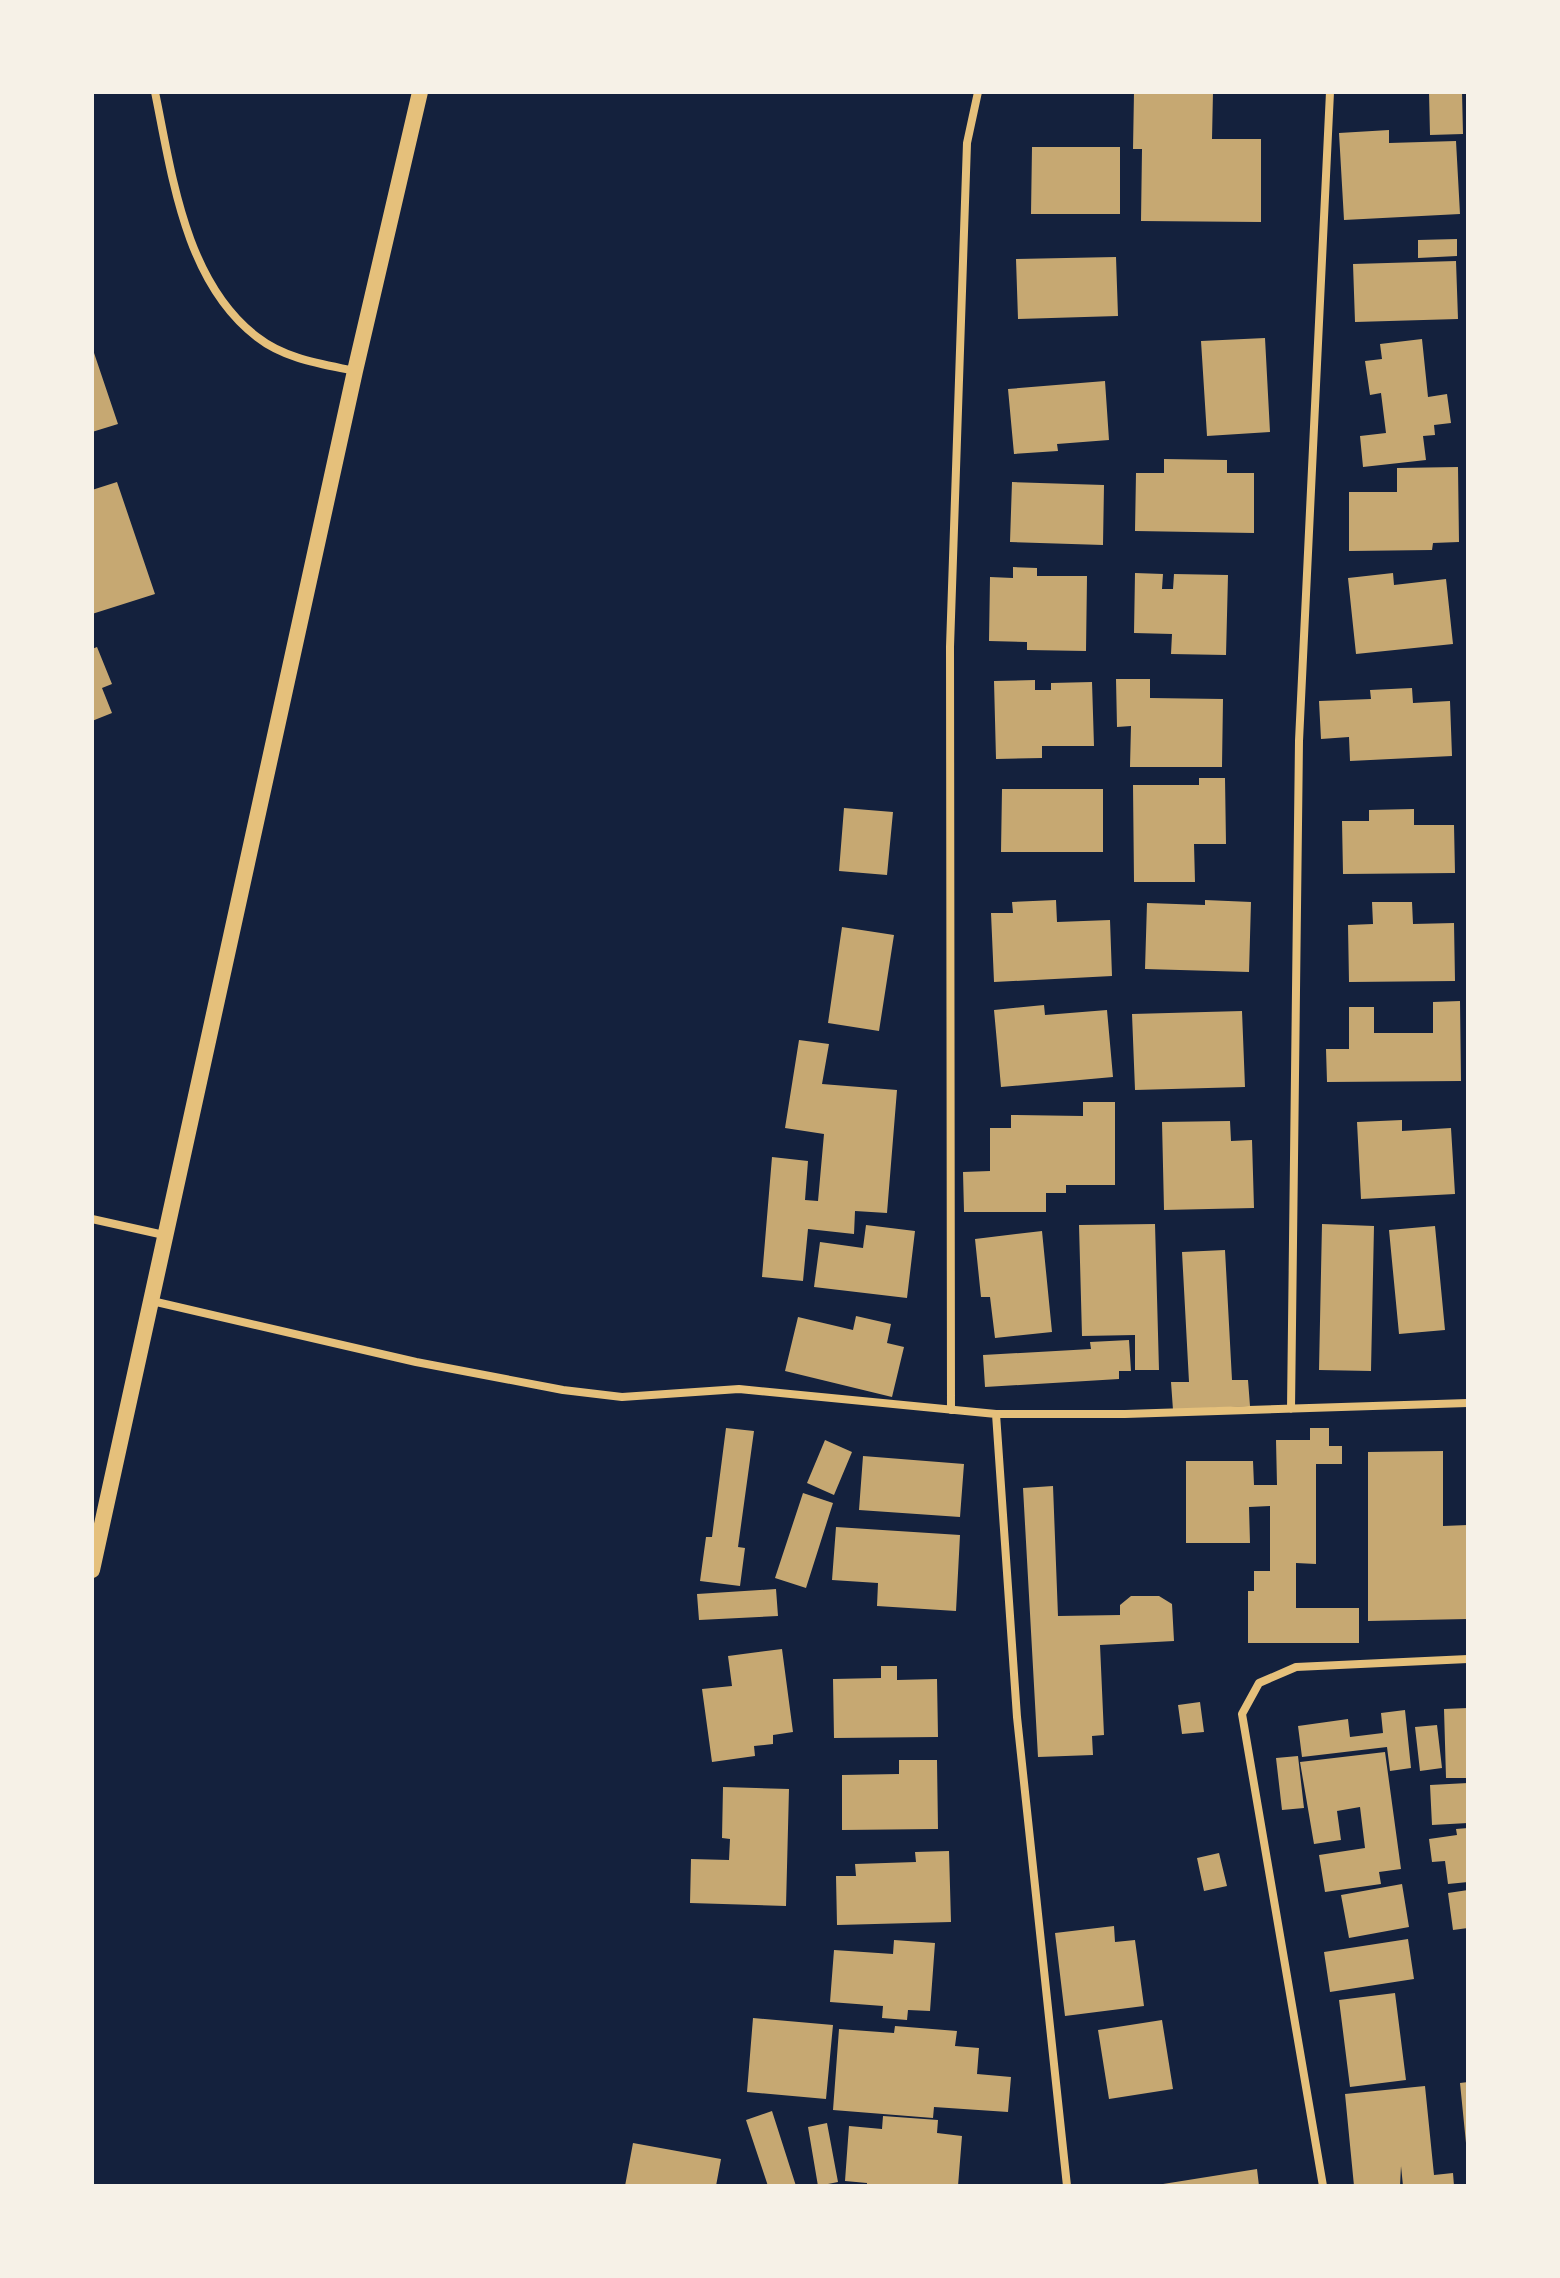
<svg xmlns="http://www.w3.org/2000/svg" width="1560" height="2278" font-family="Figtree,sans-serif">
  <rect width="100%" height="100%" fill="#14213d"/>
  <path fill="#c6a872" d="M1134 92H1213L1212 139H1261V222L1141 221 1142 149H1133Z
    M1429 92H1462L1463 134 1430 135Z
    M1389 130V143L1456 141 1460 214 1344 220 1339 133Z
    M1032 147H1120V214H1031Z
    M1457 239V256L1418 258V240Z
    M1116 257 1118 316 1018 319 1016 259Z
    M1456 261 1458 319 1355 322 1353 264Z
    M1265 338 1270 432 1207 436 1201 341Z
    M1422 339 1428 397 1447 394 1451 423 1434 425 1435 435 1423 436 1426 460 1363 467 1360 436 1386 433 1381 393 1370 395 1365 361 1382 359 1380 344Z
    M92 347 118 424 92 432Z
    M1105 381 1109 440 1057 444 1058 451 1014 454 1008 389Z
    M1164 459 1227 460V473H1254V533L1135 531 1136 473H1164Z
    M1458 467 1459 542 1433 543 1432 550 1349 551V492H1397V468Z
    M117 482 155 594 92 614V490Z
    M1012 482 1104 485 1103 545 1010 542Z
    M1013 567 1037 568V576H1087L1086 651 1027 650V642L989 641 990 577 1013 578Z
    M1135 573 1163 574 1162 589H1173L1174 574 1228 575 1226 655 1171 654 1172 634 1134 633Z
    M1393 573 1394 585 1446 579 1453 644 1356 654 1348 578Z
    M97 647 112 684 102 688 112 713 92 721V649Z
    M1116 679H1150V698L1223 699 1222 767H1130L1131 726 1117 727Z
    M1035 680V690H1051V683L1092 682 1094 746H1042V758L996 759 994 681Z
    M1412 688 1413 703 1450 701 1452 756 1350 761 1349 737 1321 739 1319 701 1371 699 1370 690Z
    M1199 778H1225L1226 844H1194L1195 882H1134L1133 785H1199Z
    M1002 789H1103V852H1001Z
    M844 808 893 812 887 875 839 871Z
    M1414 809V825H1454L1455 873 1343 874 1342 821H1369V810Z
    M1056 900 1057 922 1110 920 1112 976 994 982 991 913H1013L1012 902Z
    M1205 900 1251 902 1249 972 1145 969 1147 903 1205 905Z
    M1372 902H1412L1413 924 1454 923 1455 981 1349 982 1348 925 1373 924Z
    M842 927 894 935 879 1031 828 1023Z
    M1460 1001 1461 1081 1327 1082 1326 1049H1349V1007H1374V1033H1433V1002Z
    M1044 1005 1045 1015 1107 1010 1113 1077 1001 1087 994 1010Z
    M1242 1011 1245 1087 1135 1090 1132 1014Z
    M799 1040 829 1044 822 1084 897 1090 887 1213 855 1211 854 1234 808 1229 803 1281 762 1277 772 1157 808 1161 805 1200 818 1201 824 1134 785 1128Z
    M1083 1102H1115V1185H1066V1193H1046V1212H964L963 1172 990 1171V1128H1011V1115L1083 1116Z
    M1402 1120V1131L1451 1128 1455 1194 1361 1199 1357 1122Z
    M1230 1121 1231 1141 1252 1140 1254 1208 1164 1210 1162 1122Z
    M1155 1224 1159 1370H1135V1335L1082 1336 1079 1225Z
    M1322 1224 1374 1226 1371 1371 1319 1370Z
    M866 1225 915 1231 907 1298 814 1287 820 1242 863 1248Z
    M1435 1226 1445 1330 1399 1334 1389 1230Z
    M1042 1231 1052 1332 995 1338 990 1297H981L975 1239Z
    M1225 1250 1232 1380H1248L1250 1406 1173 1410 1171 1382H1189L1182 1252Z
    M856 1316 891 1324 887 1343 904 1347 892 1397 785 1371 798 1317 853 1330Z
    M1129 1340 1131 1371H1119V1379L985 1387 983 1355 1091 1349 1090 1342Z
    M726 1428 754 1431 738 1547 745 1548 740 1586 700 1581 706 1537H712Z
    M1310 1428H1329V1446H1342V1464H1316V1564L1296 1563V1608H1359V1643H1248V1591H1254V1571H1270V1506L1249 1507 1250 1543H1186V1461H1253L1254 1485H1277L1276 1440H1310Z
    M825 1440 852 1452 834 1495 807 1483Z
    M1443 1451V1526L1468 1525V1619L1368 1621V1452Z
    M863 1456 964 1464 960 1517 859 1510Z
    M1053 1486 1058 1616 1120 1615V1605L1131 1596H1159L1172 1604 1174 1641 1100 1645 1104 1735 1092 1736 1093 1755 1038 1757 1023 1488Z
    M803 1493 833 1503 806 1588 775 1578Z
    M836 1527 960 1535 956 1611 877 1606 878 1583 832 1580Z
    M776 1589 778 1616 699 1620 697 1594Z
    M782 1649 793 1732 773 1735V1744L754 1746 755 1756 712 1762 702 1689 732 1686 728 1656Z
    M881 1666H897V1680L937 1679 938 1737 834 1738 833 1679 881 1678Z
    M1200 1702 1204 1732 1182 1734 1178 1705Z
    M1468 1708V1778H1446L1444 1709Z
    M1405 1710 1411 1768 1390 1771 1387 1747 1302 1757 1298 1726 1348 1719 1350 1737 1383 1733 1381 1713Z
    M1437 1725 1442 1768 1420 1771 1415 1727Z
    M1385 1752 1401 1869 1379 1872 1381 1884 1325 1892 1319 1855 1365 1848 1360 1807 1337 1811 1341 1840 1314 1844 1300 1762Z
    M1298 1756 1304 1808 1282 1810 1276 1758Z
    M899 1760H937L938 1829 842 1830V1775L899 1774Z
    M1468 1783V1823L1432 1825 1430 1785Z
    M723 1787 789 1789 786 1906 690 1903 691 1859 729 1860 730 1839 722 1838Z
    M1468 1828V1882L1448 1884 1445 1861 1432 1862 1429 1839 1457 1835 1456 1829Z
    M949 1851 951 1922 837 1925 836 1876H856L855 1864 916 1862 915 1852Z
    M1219 1853 1227 1886 1204 1891 1197 1858Z
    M1402 1884 1409 1927 1349 1938 1341 1895Z
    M1468 1890V1928L1453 1930 1448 1893Z
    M1114 1926 1115 1942 1135 1940 1144 2006 1065 2016 1055 1933Z
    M1408 1939 1414 1979 1330 1992 1324 1952Z
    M894 1940 935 1943 930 2011 908 2010 907 2020 882 2018 883 2006 830 2002 834 1950 893 1954Z
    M1395 1993 1406 2080 1350 2087 1339 2000Z
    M753 2018 833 2025 826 2099 747 2092Z
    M1162 2020 1173 2089 1109 2099 1098 2030Z
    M895 2026 957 2031 955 2046 979 2048 977 2074 1011 2077 1008 2112 934 2107 933 2118 833 2110 839 2029 894 2033Z
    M1468 2082V2143H1466L1460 2083Z
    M1425 2086 1434 2175 1453 2173 1454 2186H1403L1401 2166 1400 2186H1354L1345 2094Z
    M772 2111 796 2186H768L746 2120Z
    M883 2116 938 2120 937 2133 962 2136 958 2186H867V2183L845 2181 849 2126 882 2129Z
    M827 2123 838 2182 818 2186 808 2127Z
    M633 2143 721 2159 716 2186H625Z
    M1257 2169 1259 2186H1163V2184Z"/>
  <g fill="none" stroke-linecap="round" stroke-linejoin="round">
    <path stroke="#e5c07b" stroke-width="8" d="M155 92C172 175 185 282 257 337 285 359 322 364 355 371
      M92 1219 164 1235
      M152 1301 416 1362 563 1390 622 1397 739 1389 996 1414H1125L1468 1403
      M1291 1409 1299 741 1330 92
      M951 1410 950 647 967 143 978 92
      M996 1414 1017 1717 1067 2186
      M1323 2186 1242 1714 1259 1683 1296 1667 1468 1659"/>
    <path stroke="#e5c07b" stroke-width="16" d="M92 1570 355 371 420 92"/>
  </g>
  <rect width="1560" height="2278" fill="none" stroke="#f6f1e7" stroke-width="188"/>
</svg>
